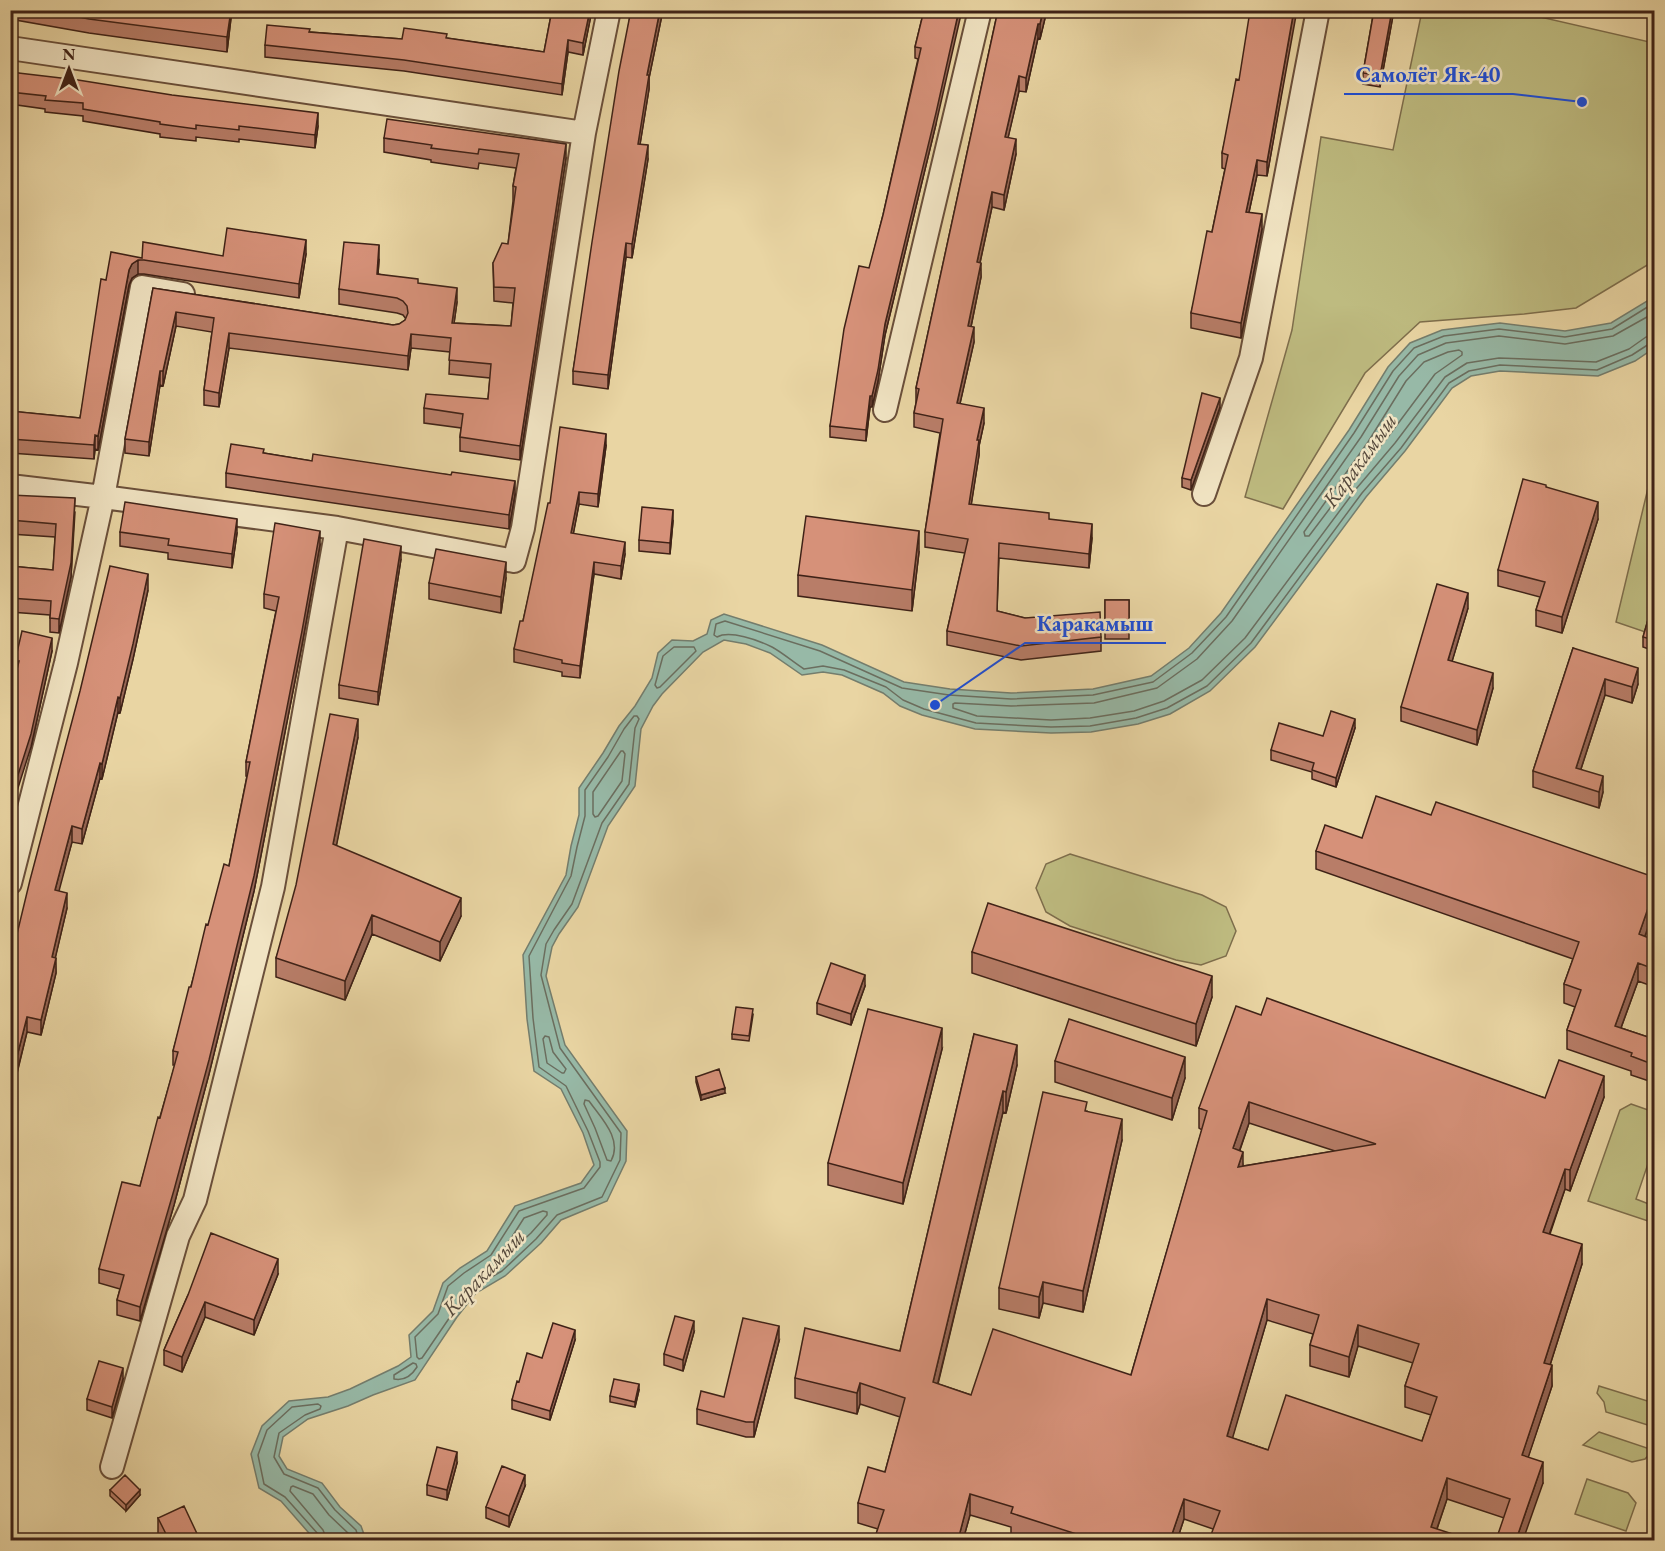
<svg xmlns="http://www.w3.org/2000/svg" width="1665" height="1551" font-family="'EB Garamond',serif">
  <rect width="100%" height="100%" fill="#e9d5a3"/>
  <filter id="stains"><feTurbulence type="fractalNoise" baseFrequency=".00333" numOctaves="4"/><feColorMatrix values="0 0 0 0 .2 0 0 0 0 .09 0 0 0 0 .02 0 0 0 .5 -.17"/></filter>
  <radialGradient id="worn" r=".72"><stop offset=".6" stop-color="#630" stop-opacity="0"/><stop offset="1" stop-color="#630" stop-opacity=".3"/></radialGradient>
  <path fill="#bebb80" stroke="#7e6e4c" stroke-width="1.5" d="M1422 11H1514L1654 43V261L1576 308 1524 314 1420 322 1365 373 1283 509 1245 497 1292 330 1321 137 1393 150Z
    M1654 463V635L1616 622Z
    M1070 854 1202 895 1226 907 1236 931 1226 956 1201 965 1176 960 1070 926 1046 912 1036 888 1046 864Z
    M1631 1104 1654 1112V1146L1636 1199 1654 1206V1223L1588 1201 1620 1110Z
    M1599 1386 1654 1403V1427L1606 1412 1604 1402 1597 1393Z
    M1599 1432 1653 1450 1645 1459 1632 1462 1583 1445Z
    M1587 1479 1628 1493 1636 1503 1626 1531 1575 1514Z"/>
  <path fill="#97b9a7" stroke="#747d6d" stroke-width="1.5" d="M1654 295V348L1635 361 1598 376 1500 371 1471 376 1452 388 1405 451 1366 497 1255 647 1210 691 1170 714 1138 724 1091 732 1051 733 975 729 922 715 900 706 883 693 842 675 823 672 802 675 770 653 746 644 724 640 703 652 662 694 653 706 641 729 635 786 608 826 578 907 559 934 552 947 546 976 565 1045 627 1131 626 1161 607 1201 561 1220 541 1243 505 1276 476 1293 457 1317 415 1380 373 1395 348 1406 308 1419 283 1437 279 1456 287 1469 322 1483 340 1507 361 1526 366 1540H315L281 1501 259 1488 251 1454 262 1426 289 1401 328 1397 350 1389 398 1366 411 1357 409 1335 433 1311 443 1283 460 1268 487 1251 515 1206 581 1183 594 1165 583 1133 561 1089 534 1071 527 1019 523 955 566 875 571 846 579 815V788L603 753 619 726 635 706 652 678 658 653 672 640 693 641 707 634 711 620 724 614 822 645 904 682 950 689 1011 693 1093 689 1151 676 1189 648 1221 613 1349 430 1388 367 1410 343 1442 330 1500 323 1565 331 1611 323 1649 300Z"/>
  <g fill="none" stroke-linecap="round" stroke-linejoin="round">
    <path stroke="#6b6e5f" stroke-width="1.5" d="M1654 303 1612 329 1565 337 1499 329 1444 336 1414 348 1393 371 1354 433 1226 617 1192 653 1153 682 1093 695 1011 699 949 695 902 688 820 651 725 621 716 624 714 635 717 637C730 630 758 640 772 647 783 653 793 662 804 669L823 666 844 670 886 687 903 700 924 709 976 723 1051 727 1090 726 1136 718 1167 708 1207 686 1251 643 1362 493 1401 448 1449 383 1469 371 1500 365 1597 370 1632 355 1649 344 1654 343
      M1654 313 1613 336 1565 344 1499 336 1446 343 1418 355 1399 376 1361 437 1232 621 1197 659 1157 688 1094 703 1011 706 955 703 953 704V708L977 716 1051 720 1090 718 1134 711 1164 701 1202 680 1245 638 1356 489 1395 443 1445 377 1467 363 1499 358 1596 362 1629 349 1646 337 1654 335
      M1459 350 1462 352V355L1435 374 1388 437 1349 483 1309 536H1305L1304 532 1368 442 1406 381 1424 362 1448 352Z
      M674 647H694L696 651 660 687 657 688 655 685 663 656Z
      M634 716H637L639 719 635 728 629 784 602 823 572 904 554 930 546 944 541 975 560 1048 621 1133 620 1160 602 1197 557 1215 536 1239 502 1271 472 1288 452 1314 422 1358 419 1359 417 1357 415 1337 438 1314 448 1286 464 1273 491 1255 519 1211 584 1188 600 1167V1162L588 1131 566 1086 539 1067 533 1018 529 956 571 876 577 847 585 816V790L608 757 624 729Z
      M621 751H623L625 754 622 781 598 816 595 817 593 814V792Z
      M545 1036 549 1037 553 1052 566 1069 564 1073H562L547 1063 543 1039Z
      M585 1100 589 1101C601 1118 623 1139 611 1161L607 1160 595 1128 584 1104Z
      M543 1211 547 1212V1215L531 1233 505 1257H502L501 1254 524 1218Z
      M413 1363 416 1364 417 1367C412 1375 404 1381 394 1379V1375Z
      M319 1540 318 1534 285 1497 264 1484 258 1455 267 1430 292 1407 318 1404 321 1406 320 1409 305 1415 279 1433 274 1457 284 1474 318 1488 335 1510 356 1530 359 1540
      M327 1540 323 1530 290 1491 291 1487 293 1486 313 1494 329 1515 349 1534 352 1540"/>
    <defs>
      <path id="minor" d="M10 48 584 133
        M885 410 980 10
        M10 486 103 497 337 528 514 561 523 528 584 133 609 10
        M1204 494 1251 358 1318 10
        M10 883 66 663 103 497 142 287 183 294
        M112 1467 178 1236 195 1200 273 887 337 528"/>
    </defs>
    <use href="#minor" stroke="#6a4f3a" stroke-width="26"/>
    <use href="#minor" stroke="#f1e4c3" stroke-width="22"/>
  </g>
  <path fill="#b87d68" stroke="#3f2217" stroke-width="1.5" fill-rule="evenodd" d="M10 10H231V18L227 52 89 33 10 19Z
    M552 10H592L583 55 568 52 562 95 404 71 265 57V45L310 32 402 39 447 38 544 52Z
    M631 10H663L649 78V89L640 144 648 159 632 258 626 257 608 389 573 384V371Z
    M924 10 936 124 885 335 878 381 872 407H870L866 441 830 437V426L883 215 918 59 915 58V47Z
    M998 10H1047L1040 39 1038 38 1026 92 1019 91 1008 137 1016 154 1004 210 992 207 980 263 981 277 971 327 974 342 960 403 984 423 979 446V455L971 505 1049 519 1092 538 1089 568 999 558 997 611 1101 637V651L1021 660 947 645V631L965 553 925 547V532L940 433 914 427V413L916 403V388Z
    M1374 10H1394L1380 87 1363 84V73Z
    M1269 14 1293 27 1267 176 1257 175 1249 212 1262 229 1241 338 1191 328V313L1212 232 1225 169 1222 168V153L1239 80Z
    M10 72 318 126 315 148 239 139V142L196 137V141L160 137V134L83 121V116L45 112V109L10 104Z
    M384 138 566 158 520 460 460 451V437L461 428 424 423V408L488 399 490 378 449 374 450 352 411 348 408 370 229 348 219 407 204 405V390L212 332 176 326 163 386 160 385 149 456 125 453V439L153 288 393 325 399 324 405 320 406 319 403 315 397 313 339 304V289L379 260 378 274 418 284 457 302 454 323 511 326 513 303 494 301 493 263 508 244 513 201V186L516 168 479 163 478 169 431 162V160L384 152Z
    M306 254 299 298 144 274H138L132 278 129 285 98 450 95 449 94 459 10 453V411L80 418 106 280 142 258Z
    M1220 407 1191 490 1182 487V478Z
    M606 446 598 507 579 504 573 534 625 554 621 579 594 574 580 678 562 676V672L514 662V649L523 621 550 503Z
    M264 453 312 461 451 475 515 494 509 529 226 487V473Z
    M1546 487 1598 519 1562 633 1536 626V610L1540 597 1498 586V570Z
    M10 495 75 512 71 577 59 633 50 632V615L10 612V566L53 570 55 537 10 534Z
    M673 521 670 554 639 551V540Z
    M120 532 237 533 232 568 168 559V553L120 546Z
    M320 545 302 645 254 891 209 1074 174 1205 140 1321 117 1315V1300L120 1289 99 1283V1269L140 1186 175 1065H173V1051L208 925 229 866 247 776H246V762L276 611 264 608V594Z
    M919 552 912 611 798 596V575Z
    M401 559 378 705 339 698V685Z
    M506 578 501 613 429 599V583Z
    M148 590 133 659 120 713 118 712 102 779 100 778 82 844 72 842 58 891 67 908 55 958 56 973 41 1035 27 1032 14 1086 17 1101 10 1126V963Z
    M1654 599V651L1643 647V637Z
    M1105 600H1129V639H1105Z
    M1468 608 1452 661 1493 688 1477 745 1401 721V707Z
    M1573 648 1638 684 1632 703 1605 695 1581 769 1603 792 1599 808 1533 787V771Z
    M52 651 31 747 16 674H15V661Z
    M1355 728 1336 787 1312 779V772L1271 760V750Z
    M358 737 336 846 461 916 440 961 372 934 345 1000 276 977V958Z
    M1362 838 1654 910 1645 937 1654 940V987L1638 981 1621 1028 1654 1039V1077L1652 1082 1631 1075V1071L1567 1049V1030L1575 1007 1564 1003V984L1573 959 1316 869V851Z
    M972 952 1212 997 1196 1046 972 973Z
    M865 986 851 1025 817 1014V1003Z
    M753 1015 749 1041 732 1039V1034Z
    M1261 1015 1545 1098 1604 1097 1570 1191 1565 1189 1550 1234 1582 1264 1550 1365 1552 1386 1528 1457 1543 1483 1504 1518 1447 1499 1437 1529H1213L1184 1519 1177 1540H1031L1011 1534V1527L970 1515 963 1540H874L878 1529 858 1523V1503L885 1472 900 1417 860 1404 857 1414 795 1398V1378L900 1351 974 1034 1017 1065 1006 1113 1003 1112 938 1384 971 1395 1131 1375 1202 1130 1199 1128V1108ZM1249 1123 1335 1151 1243 1166 1240 1150ZM1267 1320 1313 1334 1310 1345V1366L1349 1377 1358 1346 1413 1363 1405 1386V1407L1431 1415 1422 1441 1268 1450 1232 1438Z
    M942 1049 903 1204 828 1185V1163Z
    M1055 1061 1185 1078 1172 1120 1055 1082Z
    M696 1077 725 1093 701 1100 696 1082Z
    M1087 1111 1122 1140 1083 1312 1043 1303 1039 1318 999 1309V1288Z
    M278 1274 254 1335 205 1317 182 1372 164 1365V1350L188 1295Z
    M694 1332 683 1371 664 1365V1354Z
    M575 1340 550 1420 512 1409V1400L519 1382 542 1358Z
    M779 1341 754 1437H746L697 1424V1409L724 1397Z
    M123 1379 112 1418 87 1410V1399Z
    M639 1390 635 1407 610 1402V1396Z
    M457 1463 447 1500 427 1495V1485Z
    M525 1486 509 1527 486 1518V1507Z
    M110 1490 140 1495 126 1511 110 1496Z
    M158 1518 200 1540H161L158 1534Z"/>
  <path fill="#966655" stroke="#3f2217" stroke-width="1.5" d="M231 10V18L227 52V37Z
    M590 10H592L583 55V43Z
    M660 10H663L649 78V89L638 157V144L647 75Z
    M959 10H962L936 124 885 335 878 381 872 407V396L885 324Z
    M1043 10H1047L1040 39V24Z
    M1294 10H1297L1267 176V162Z
    M1392 10H1394L1380 87V76Z
    M1038 24V38L1026 92V78Z
    M568 40V52L562 95V84Z
    M1019 76V91L1005 151V137Z
    M318 113V126L315 148V135Z
    M1016 139V154L1004 210V195Z
    M566 144V158L520 460V446Z
    M648 145V159L632 258V244Z
    M1257 160V175L1246 226V212Z
    M992 192V207L977 276V262Z
    M1262 214V229L1241 338V323Z
    M306 240V254L299 298V284Z
    M626 243V257L608 389V375Z
    M379 245V260L377 289V274Z
    M138 260V274L132 278 129 285 98 450V436L129 270 132 264Z
    M981 263V277L968 341V326Z
    M457 288V302L452 338V323Z
    M176 312V326L163 386V371Z
    M974 327V342L957 417V403Z
    M229 333V348L219 407V393Z
    M411 334V348L408 370V356Z
    M160 371V385L149 456V442Z
    M870 396V407L866 441V430Z
    M1220 398V407L1191 490V480Z
    M984 408V423L979 446V455L969 519V504L977 440Z
    M606 434V446L598 507V494Z
    M95 435V449L94 459V445Z
    M515 481V494L509 529V515Z
    M579 492V504L571 546V533Z
    M75 498 71 577 59 633V619Z
    M1598 502V519L1562 633V617Z
    M673 510V521L670 554V543Z
    M237 519V533L232 568V554Z
    M1092 524V538L1089 568V554Z
    M320 531V545L302 645 254 891 209 1074 174 1205 140 1321V1307Z
    M919 531V552L912 611V590Z
    M625 542V554L621 579V566Z
    M401 546V559L378 705V692Z
    M506 562V578L501 613V597Z
    M594 562V574L580 678V666Z
    M148 574V590L133 659 120 713V698Z
    M1468 593V608L1448 675V660Z
    M52 638V651L31 747 10 813V800Z
    M1638 668V684L1632 703V687Z
    M1493 673V688L1477 745V730Z
    M1605 679V695L1576 784V768Z
    M118 697V712L102 779V764Z
    M358 719V737L333 863V844Z
    M1355 719V728L1336 787V778Z
    M100 763V778L82 844V829Z
    M1603 776V792L1599 808V792Z
    M72 826V842L55 906V890Z
    M1654 891V910L1639 953V934Z
    M67 893V908L52 972V957Z
    M461 898V916L440 961V942Z
    M372 915V934L345 1000V981Z
    M56 958V973L41 1035V1020Z
    M1638 963V981L1615 1044V1026Z
    M865 975V986L851 1025V1014Z
    M1212 976V997L1196 1046V1024Z
    M27 1017V1032L10 1100V1084Z
    M942 1028V1049L903 1204V1183Z
    M1017 1045V1065L1006 1113V1092Z
    M1185 1057V1078L1172 1120V1098Z
    M1654 1058V1077L1652 1082V1064Z
    M1604 1076V1097L1570 1191V1170Z
    M17 1086V1101L10 1126V1110Z
    M725 1088V1093L701 1100V1095Z
    M1003 1091V1112L933 1403V1382Z
    M1249 1102V1123L1233 1169V1148Z
    M1122 1119V1140L1083 1312V1291Z
    M1243 1152V1172L1238 1167Z
    M1565 1169V1189L1543 1252V1232Z
    M1582 1244V1264L1544 1384V1363Z
    M278 1259V1274L254 1335V1320Z
    M1043 1282V1303L1039 1318V1297Z
    M1267 1299V1320L1227 1457V1436Z
    M205 1302V1317L182 1372V1357Z
    M694 1321V1332L683 1371V1360Z
    M1358 1325V1346L1349 1377V1357Z
    M779 1326V1341L754 1437V1422Z
    M575 1330V1340L550 1420V1411Z
    M1552 1365V1386L1522 1476V1455Z
    M123 1368V1379L112 1418V1407Z
    M860 1383V1404L857 1414V1393Z
    M639 1384V1390L635 1407V1402Z
    M457 1452V1463L447 1500V1490Z
    M1543 1462V1483L1523 1540H1516Z
    M525 1475V1486L509 1527V1516Z
    M1447 1478V1499L1433 1540 1431 1527Z
    M140 1490V1495L126 1511V1505Z
    M970 1494V1515L963 1540H958Z
    M1184 1499V1519L1177 1540H1170Z"/>
  <path fill="#d69179" stroke="#3f2217" stroke-width="1.5" fill-rule="evenodd" d="M43 10H231L227 37 89 19Z
    M552 10H590L583 43 568 40 562 84 404 60 265 45 267 25 310 29 309 32 402 39 404 28 447 34 446 38 544 52Z
    M631 10H660L647 75H649L638 144 648 145 632 244 626 243 608 375 573 371 592 242 619 71Z
    M924 10H959L936 113 885 324 878 370 872 396H870L866 430 830 426 844 329 859 266 869 268 883 215 921 48 915 47Z
    M998 10H1043L1040 24H1038L1026 78 1019 76 1005 137 1016 139 1004 195 992 192 977 262 981 263 968 326 974 327 957 403 984 408 977 440H979L969 504 1049 513V519L1092 524 1089 554 999 543 997 611 1025 618 1100 612 1101 637 1021 646 947 631 968 539 925 532 943 419 914 413 919 389 916 388Z
    M1270 10H1294L1267 162 1257 160 1246 212 1262 214 1241 323 1191 313 1207 231 1212 232 1228 155 1222 153 1236 79 1239 80 1250 11 1269 14Z
    M1374 10H1392L1380 76 1363 73Z
    M10 72 78 80 172 95 318 113 315 135 239 126V130L196 125V129L160 124V122L83 109V103L45 100 46 96 10 92Z
    M387 119 566 144 520 446 460 437 463 414 424 408 426 394 488 399 491 364 449 360 451 338 411 334 408 356 229 333 219 393 204 390 214 318 176 312 163 371H160L149 442 125 439 153 288 393 325 399 324 405 320 408 313 407 306 403 301 397 298 339 289 344 242 379 245 377 274 418 279V283L457 288 452 323 511 326 515 288 494 287 493 263 502 243 508 244 516 187 513 186 519 154 479 149 478 154 431 148 432 145 384 138Z
    M227 228 306 240 299 284 144 260H138L132 264 129 270 98 436 95 435 94 445 10 439V411L80 418 101 279 106 280 111 252 142 258 143 242 223 256Z
    M1202 393 1220 398 1191 480 1182 478Z
    M560 427 606 434 598 494 579 492 571 533 625 542 621 566 594 562 580 666 562 663V660L514 649 520 621H523L548 503H550Z
    M231 444 264 449 263 453 312 461 313 454 451 475 452 472 515 481 509 515 226 473Z
    M1523 479 1546 485V487L1598 502 1562 617 1536 610 1545 582 1498 570Z
    M10 495 75 498 71 563 59 619 50 618 51 601 10 598V566L53 570 56 524 10 520Z
    M125 502 237 519 232 554 168 545 169 539 120 532Z
    M642 507 673 510 670 543 639 540Z
    M806 516 919 531 912 590 798 575Z
    M275 523 320 531 302 631 254 876 209 1060 174 1190 140 1307 117 1300 124 1275 99 1269 122 1182 140 1186 158 1117 160 1118 178 1052 173 1051 189 987H191L206 924 208 925 224 864 229 866 250 762H246L279 597 264 594Z
    M364 539 401 546 378 692 339 685Z
    M436 549 506 562 501 597 429 583Z
    M110 566 148 574 133 644 120 698 118 697 102 764 100 763 82 829 72 826 55 890 67 893 52 957 56 958 41 1020 27 1017 10 1084V963L30 880 80 691Z
    M1437 584 1468 593 1448 660 1493 673 1477 730 1401 707Z
    M1654 599V640L1643 637Z
    M1105 600H1129V628H1105Z
    M22 631 52 638 31 734 10 800V700L19 661H15Z
    M1573 648 1638 668 1632 687 1605 679 1576 768 1603 776 1599 792 1533 771Z
    M1331 711 1355 719 1336 778 1312 770 1314 763 1271 750 1279 723 1323 736Z
    M330 714 358 719 333 844 461 898 440 942 372 915 345 981 276 958 296 885Z
    M1376 796 1431 815 1436 802 1654 877V891L1639 934 1654 940V969L1638 963 1615 1026 1654 1039V1058L1652 1064 1631 1056 1632 1053 1567 1030 1581 990 1564 984 1579 942 1316 851 1325 825 1362 838Z
    M988 903 1212 976 1196 1024 972 952Z
    M831 963 865 975 851 1014 817 1003Z
    M1267 998 1545 1098 1559 1060 1604 1076 1570 1170 1565 1169 1543 1232 1582 1244 1544 1363 1552 1365 1522 1455 1543 1462 1516 1540H1496L1510 1499 1447 1478 1431 1527 1471 1540H1209L1220 1511 1184 1499 1170 1540H1095L1011 1513 1013 1507 970 1494 958 1540H874L884 1510 858 1503 868 1467 885 1472 905 1398 860 1383 857 1393 795 1378 805 1328 900 1351 974 1034 1017 1045 1006 1092 1003 1091 933 1382 971 1395 993 1329 1131 1375 1207 1111 1199 1108 1236 1006 1261 1015ZM1249 1102 1376 1144 1238 1167 1243 1152 1233 1148ZM1267 1299 1319 1315 1310 1345 1349 1357 1358 1325 1419 1344 1405 1386 1437 1397 1422 1441 1286 1395 1268 1450 1227 1436Z
    M736 1007 753 1009 749 1036 732 1034Z
    M868 1009 942 1028 903 1183 828 1163Z
    M1069 1019 1185 1057 1172 1098 1055 1061Z
    M719 1069 725 1088 701 1095 696 1077Z
    M10 1085 17 1086 10 1110Z
    M1043 1092 1087 1102 1085 1111 1122 1119 1083 1291 1043 1282 1039 1297 999 1288Z
    M211 1233 278 1259 254 1320 205 1302 182 1357 164 1350 188 1295Z
    M675 1316 694 1321 683 1360 664 1354Z
    M743 1318 779 1326 754 1422H746L697 1409 701 1391 724 1397Z
    M553 1323 575 1330 550 1411 512 1400 517 1381 519 1382 527 1353 542 1358Z
    M99 1361 123 1368 112 1407 87 1399Z
    M614 1379 639 1384 635 1402 610 1396Z
    M437 1447 457 1452 447 1490 427 1485Z
    M502 1466 525 1475 509 1516 486 1507Z
    M125 1475 140 1490 126 1505 110 1490Z
    M184 1506 200 1540H169L158 1518Z"/>
  <g text-anchor="middle" stroke-width="5" stroke-linejoin="round" paint-order="stroke">
    <g font-size="22" font-style="italic" fill="#55483b" stroke="#f1e4c3">
      <text transform="translate(1359 460) rotate(-54)" y="8">Каракамыш</text>
      <text transform="translate(483 1272) rotate(-47)" y="8">Каракамыш</text>
    </g>
  </g>
  <path fill="none" stroke="#1d4ed8" stroke-width="2" d="M1582 102L1513 94H1344M935 705L1025 643H1166"/>
  <g fill="#1d4ed8" stroke="#f1e4c3" stroke-width="2">
    <circle cx="1582" cy="102" r="6"/>
    <circle cx="935" cy="705" r="6"/>
  </g>
  <g font-size="22" text-anchor="middle" font-weight="bold" fill="#1d4ed8" stroke="#f1e4c3" stroke-width="5" stroke-linejoin="round" paint-order="stroke">
    <text x="1428" y="82">Самолёт Як-40</text>
    <text x="1095" y="631">Каракамыш</text>
  </g>
  <rect width="1665" height="1551" fill="none" stroke="#e9d5a3" stroke-width="36"/>
  <rect x="12" y="12" width="1641" height="1527" fill="none" stroke="#3f2217" stroke-width="3"/>
  <rect x="18" y="18" width="1629" height="1515" fill="none" stroke="#3f2217" stroke-width="1.5"/>
  <g transform="translate(69 69)" stroke="#f1e4c3" stroke-width="4.5" paint-order="stroke">
  <path d="M0-4.5L10 22L0 15L-10 22Z" fill="#3f2217"/>
  <text y="-9" font-size="16" font-weight="bold" text-anchor="middle" fill="#3f2217">N</text>
  </g>
  <rect width="100%" height="100%" filter="url(#stains)"/>
  <rect width="100%" height="100%" fill="url(#worn)"/>
</svg>
